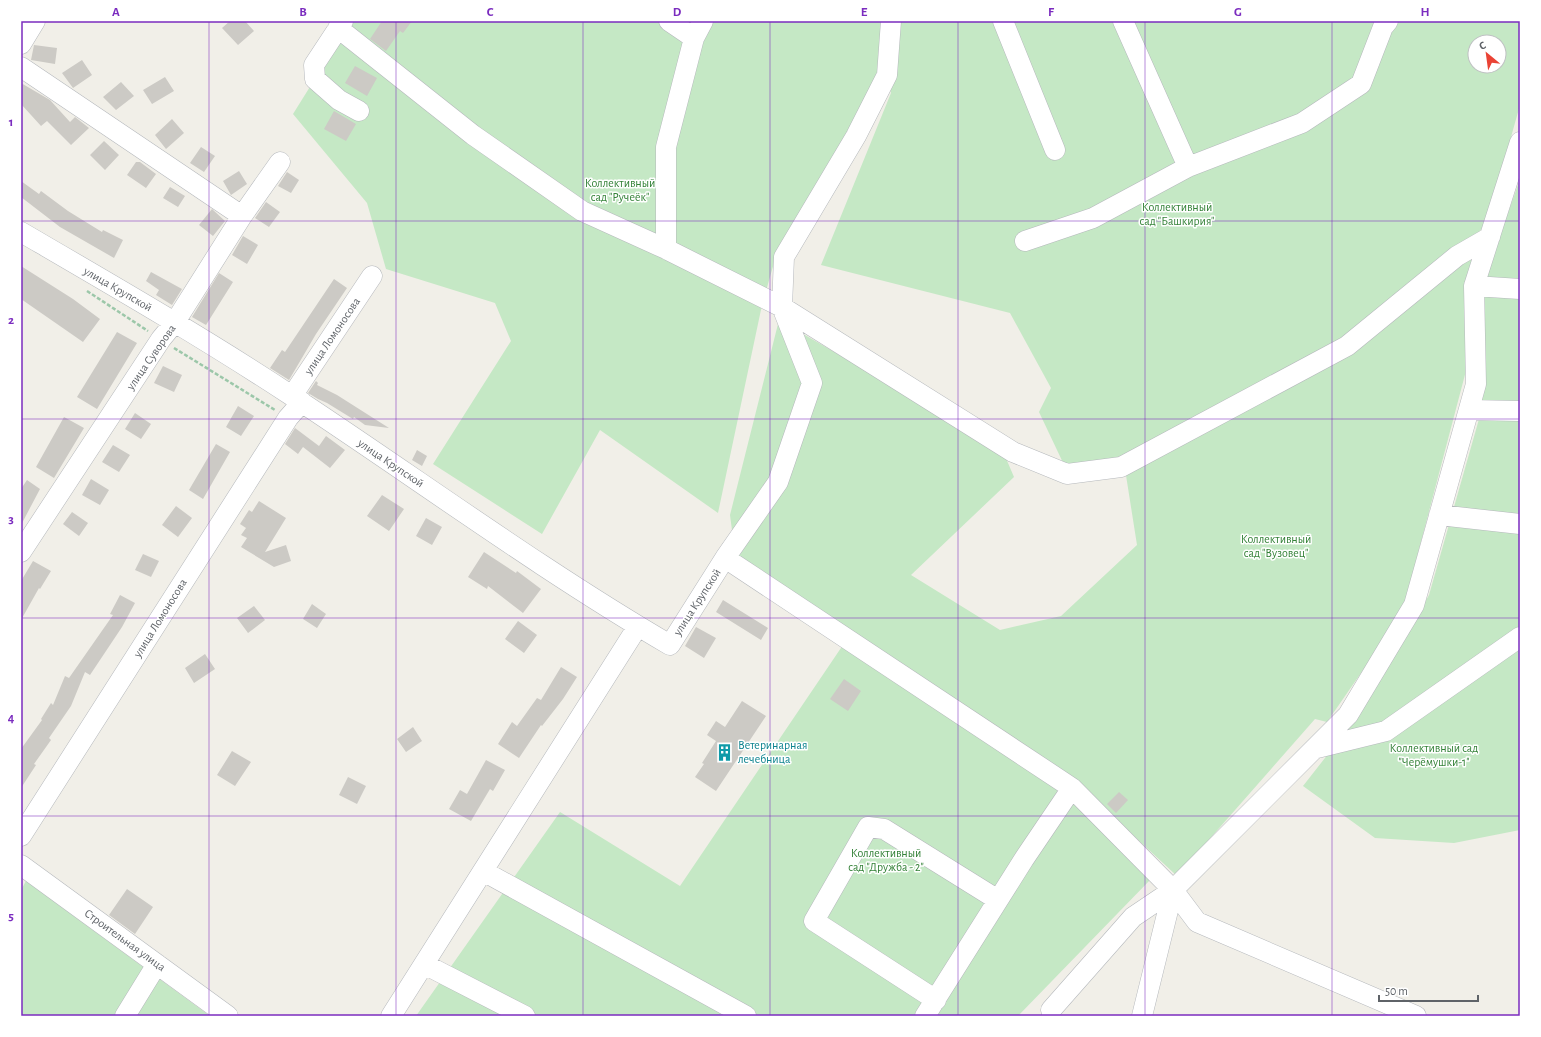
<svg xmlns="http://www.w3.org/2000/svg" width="1541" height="1037" font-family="'Alegreya Sans',sans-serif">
  <rect width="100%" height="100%" fill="#f1efe8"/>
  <path fill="#c5e8c5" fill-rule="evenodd" d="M351 21H1520V105L1488 219 1476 237 1323 356 1147 450 1066 469 1039 412 1051 388 1010 313 821 265 891 93 887 76 778 249 762 305 718 513 600 430 542 534 433 464 511 341 495 303 386 269 367 203 293 114ZM1475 42H1499V66H1475Z
    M1520 179V830L1454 843 1375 838 1303 786 1361 712 1429 595 1481 412V289Z
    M1472 248 1467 367 1402 614 1327 722 1315 719 1177 876 1082 788 735 553 730 515 779 320 1002 449 1014 477 911 575 1000 630 1061 616 1137 545 1125 469 1352 347Z
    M845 642 1067 795 1151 879 1018 1016H416L560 812 680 886Z
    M26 881 210 1016H21V890Z"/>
  <path fill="#cccac5" d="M230 21H245L254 31 238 45 222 28Z
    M382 21H412L403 33 400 31 386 51 370 39Z
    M34 45 57 48 55 64 31 60Z
    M82 60 92 75 73 88 62 73Z
    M355 66 377 78 367 96 345 83Z
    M165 77 174 91 152 104 143 90Z
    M121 82 134 96 116 110 103 97Z
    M21 83 50 100 70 122 75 117 89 128 71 145 47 121 41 126 21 104Z
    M334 111 356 124 346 141 324 129Z
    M172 119 184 133 166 149 155 135Z
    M104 141 119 155 105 170 90 155Z
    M201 147 215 156 204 172 190 163Z
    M136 162H140L156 174 146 188 127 175Z
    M239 171 247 184 231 195 223 181Z
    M287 172 299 180 291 193 278 186Z
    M21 181 39 194 41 191 68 211 102 232 103 230 123 240 114 258 60 227 21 197Z
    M170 187 185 196 178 207 163 198Z
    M266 202 280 212 269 227 255 218Z
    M212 209 225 221 213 236 199 225Z
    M243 236 258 245 247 264 232 255Z
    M21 266 73 299 100 319 83 342 21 299Z
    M151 272 182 289 172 305 156 295 159 290 146 281Z
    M219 273 233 282 206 325 192 317Z
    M334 279 347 288 316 334 289 380 270 368 282 350 285 352Z
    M117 332 137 343 97 409 77 397Z
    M163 366 182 375 174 392 154 383Z
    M316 381 318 383 317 385 337 395 389 428 365 425 354 417 353 419 327 403 318 399 308 393Z
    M238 406 254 416 241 436 226 427Z
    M135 413 151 424 141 439 125 429Z
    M64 417 84 428 54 478 36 467Z
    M295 428 319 446 326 436 345 450 330 468 303 447 298 454 285 444Z
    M216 444 230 452 203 499 189 490Z
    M113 445 130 455 119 472 102 462Z
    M417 450 427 456 422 466 412 460Z
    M91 479 109 490 100 505 82 495Z
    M27 480 40 489 21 525V489Z
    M382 495 404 509 389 531 367 516Z
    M259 501 286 518 265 552 286 545 291 561 274 567 241 547 247 538 241 535 246 528 240 524 249 510 252 512Z
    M176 506 192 518 178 537 162 525Z
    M72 512 88 523 79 536 63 524Z
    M426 518 442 527 432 545 416 536Z
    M484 552 516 573 517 571 541 589 523 613 488 586 487 589 468 577Z
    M143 554 159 561 151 577 135 570Z
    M33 561 51 571 40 589 39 588 21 620V581Z
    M120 595 135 603 122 627 90 675 85 672 71 706 49 738 51 740 34 764 36 765 21 788V749L42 720 41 719 51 703 53 705 65 676 69 678 113 615 110 614Z
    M723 600 768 628 761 640 716 612Z
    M312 604 326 614 317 628 303 619Z
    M254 606 265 620 248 633 237 618Z
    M518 621 537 635 524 653 505 639Z
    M696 627 716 638 704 658 685 646Z
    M205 654 215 669 194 683 185 668Z
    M561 667 577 677 563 699 542 726 541 725 519 758 498 744 512 722 517 726 537 698 541 700Z
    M844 679 861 691 848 711 830 699Z
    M742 701 766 716 716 791 695 777 704 764 702 763 716 741 707 735 716 721 725 727Z
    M413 727 422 741 406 752 397 739Z
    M232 751 251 762 235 786 217 775Z
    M486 760 505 770 493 791 490 789 471 821 449 809 460 790 467 794Z
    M348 777 366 786 357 804 339 795Z
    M1119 792 1128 800 1116 813 1107 804Z
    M127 889 153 907 135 934 109 915Z"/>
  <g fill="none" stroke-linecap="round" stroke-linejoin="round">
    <defs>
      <path id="minor" d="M343 21 314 65 315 79 339 100 359 111
        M669 21 694 38
        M1003 21 1055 150
        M1123 21 1188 167
        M338 28 473 135 582 211 666 249 782 307 1013 452 1067 474 1121 467 1347 346 1457 256 1490 237
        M21 44 35 21
        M21 67 242 216
        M21 232C112 285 204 338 292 396 418 479 540 569 670 645L725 558 778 482 812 383 782 307 784 257 856 136 887 75 891 21
        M1025 241 1093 218 1188 167 1302 123 1361 84 1383 27 1388 21
        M666 249V147L694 38 703 21
        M1474 286 1520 289
        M292 396 372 276
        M1469 410 1520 411
        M1439 515 1520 524
        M21 552 161 339 175 322 242 216 280 162
        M725 558 1072 788 1173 890 1197 922 1416 1016
        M1317 748 1386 731 1520 637
        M21 836 288 418 302 402
        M21 865 228 1016
        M483 871 746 1016
        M424 964 525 1016
        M936 1000 814 921 868 827 884 829 998 900
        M1051 1010 1133 917 1173 890 1348 715 1414 605 1476 384 1474 286 1520 142
        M125 1016 157 964
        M391 1016 638 626
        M925 1016 1024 859 1072 788
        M1142 1016 1173 890"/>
    </defs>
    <use href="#minor" stroke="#b5b8bc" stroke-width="21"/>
    <path stroke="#9cc7a9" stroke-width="2.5" stroke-dasharray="4 2" stroke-linecap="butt" d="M87 291 148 331
      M174 348 275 410"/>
    <use href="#minor" stroke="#fff" stroke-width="20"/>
  </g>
  <path fill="none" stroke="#7b2cbf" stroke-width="1" stroke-opacity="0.55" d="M209 21V1016M396 21V1016M583 21V1016M770 21V1016M958 21V1016M1145 21V1016M1332 21V1016M21 221H1520M21 419H1520M21 618H1520M21 816H1520"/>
  <defs>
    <symbol id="building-bare" viewBox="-9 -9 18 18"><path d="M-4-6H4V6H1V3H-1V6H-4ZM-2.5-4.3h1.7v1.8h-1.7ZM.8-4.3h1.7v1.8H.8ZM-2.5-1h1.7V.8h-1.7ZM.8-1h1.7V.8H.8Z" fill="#0f9aa8" stroke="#fff" stroke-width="2.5" paint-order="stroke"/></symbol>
  </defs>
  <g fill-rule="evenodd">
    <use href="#building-bare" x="712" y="740" width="25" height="25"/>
  </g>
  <g text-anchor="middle" stroke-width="3" stroke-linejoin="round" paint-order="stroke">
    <g font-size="12" fill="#348238" stroke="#fff">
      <text x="620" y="187">Коллективный<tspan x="620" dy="14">сад "Ручеёк"</tspan></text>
      <text x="1177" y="211">Коллективный<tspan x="1177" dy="14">сад "Башкирия"</tspan></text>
      <text x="1276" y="543">Коллективный<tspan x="1276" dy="14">сад "Вузовец"</tspan></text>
      <text x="1434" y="752">Коллективный сад<tspan x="1434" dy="14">"Черёмушки-1"</tspan></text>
      <text x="886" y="857">Коллективный<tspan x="886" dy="14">сад "Дружба - 2"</tspan></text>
    </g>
    <g font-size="12" fill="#5f6368" stroke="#fff">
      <text transform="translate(118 289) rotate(30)" y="4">улица Крупской</text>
      <text transform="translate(332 336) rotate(-56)" y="4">улица Ломоносова</text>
      <text transform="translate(151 357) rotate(-55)" y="4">улица Суворова</text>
      <text transform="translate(391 463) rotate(34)" y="4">улица Крупской</text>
      <text transform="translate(697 602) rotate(-57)" y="4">улица Крупской</text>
      <text transform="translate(160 618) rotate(-58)" y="4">улица Ломоносова</text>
      <text transform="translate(125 940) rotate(36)" y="4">Строительная улица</text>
    </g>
    <g font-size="12" fill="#0d838f" stroke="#fff" text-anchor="start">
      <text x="738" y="749">Ветеринарная<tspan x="738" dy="14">лечебница</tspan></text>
    </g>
  </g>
  <rect width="1541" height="1037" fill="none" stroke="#ffffff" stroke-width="44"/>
  <g transform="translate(1487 54) rotate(331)"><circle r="19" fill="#ffffff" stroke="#bfc1c3"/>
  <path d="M0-3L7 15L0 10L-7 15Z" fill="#ea4335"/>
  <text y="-6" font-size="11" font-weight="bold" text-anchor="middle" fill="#5f6368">С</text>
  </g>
  <path d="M1379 995v6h99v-6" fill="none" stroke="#5f6368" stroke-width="2"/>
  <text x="1385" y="995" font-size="12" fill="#5f6368" stroke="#ffffff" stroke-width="3" paint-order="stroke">50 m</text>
  <rect x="22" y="22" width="1497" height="993" fill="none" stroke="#7b2cbf" stroke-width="1.5"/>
  <g font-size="13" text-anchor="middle" font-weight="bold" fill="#7b2cbf">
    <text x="116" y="16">A</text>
    <text x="303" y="16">B</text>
    <text x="490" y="16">C</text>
    <text x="677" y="16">D</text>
    <text x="864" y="16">E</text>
    <text x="1051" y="16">F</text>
    <text x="1238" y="16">G</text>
    <text x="1425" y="16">H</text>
    <text x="11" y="126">1</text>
    <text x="11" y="324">2</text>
    <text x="11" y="523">3</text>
    <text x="11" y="722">4</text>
    <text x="11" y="920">5</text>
  </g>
</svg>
